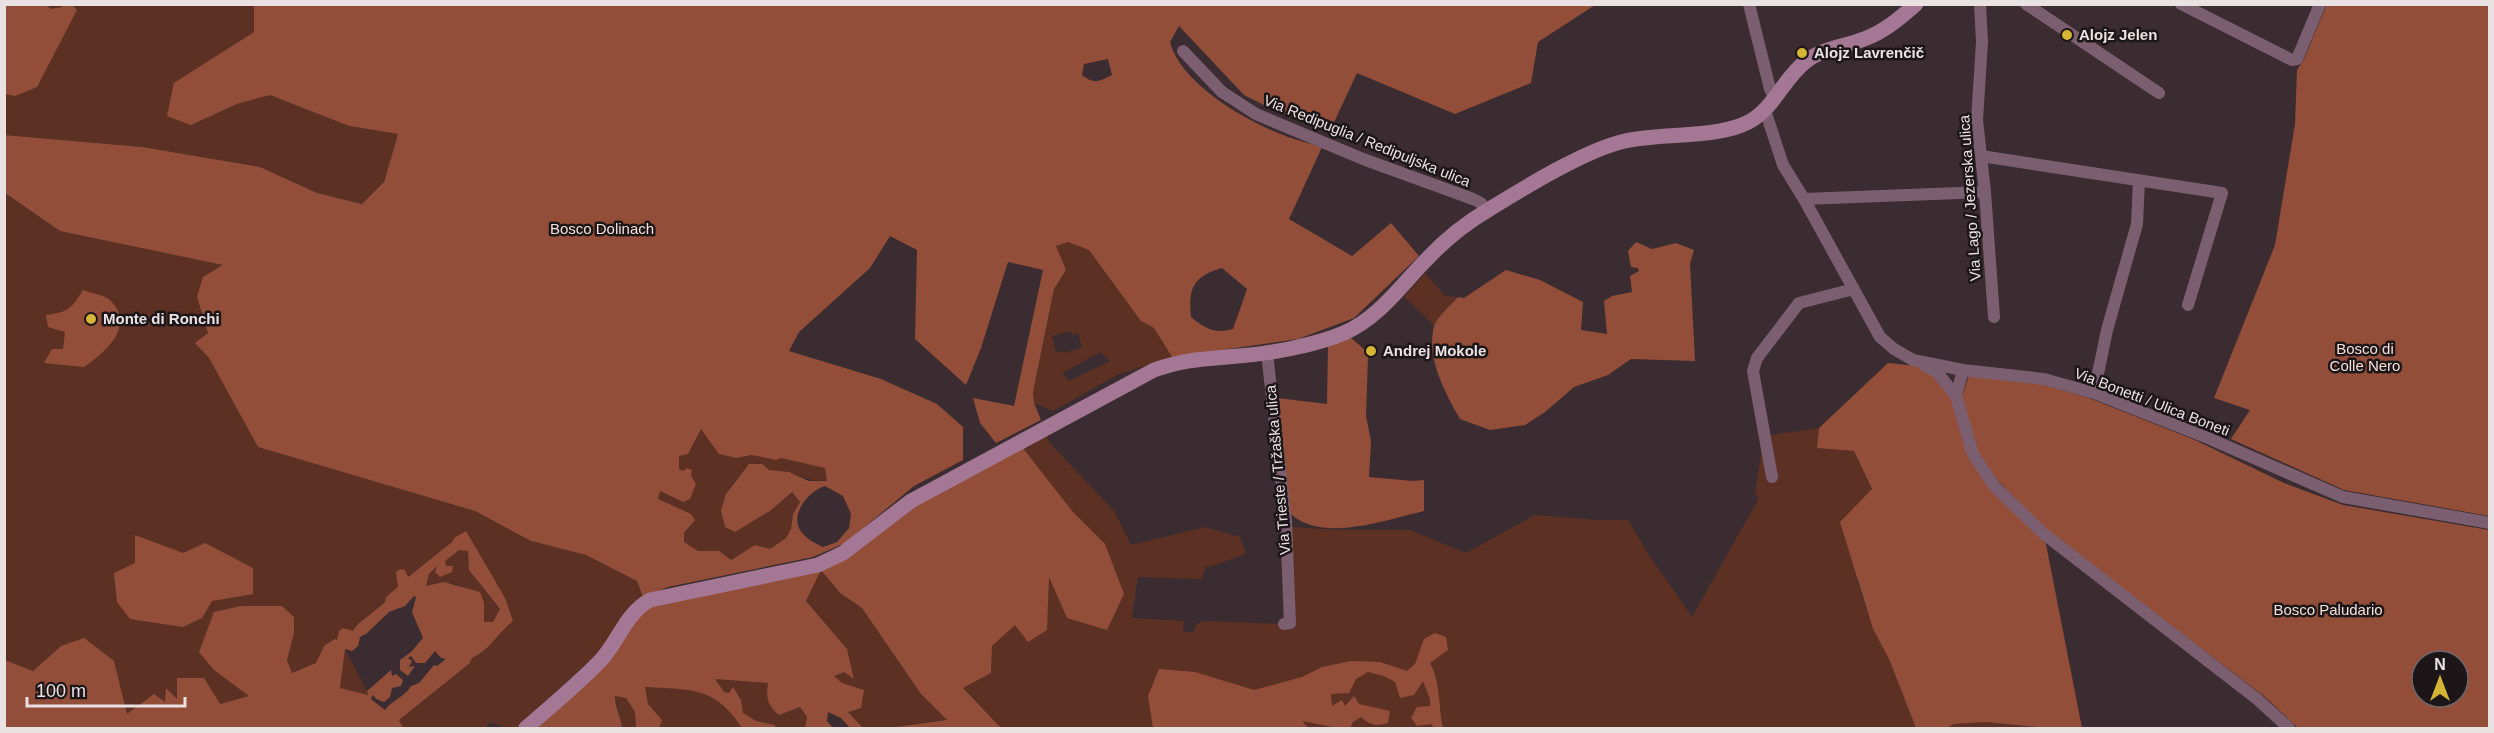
<svg xmlns="http://www.w3.org/2000/svg" width="2494" height="733" font-family="Arial,sans-serif">
  <rect width="100%" height="100%" fill="#3a2c30"/>
  <path fill="#5c3124" fill-rule="evenodd" d="M4 5H254V32L223 52 191 125 237 104 270 95 349 126 398 134 384 182 362 204 317 193 260 167 142 147 5 135Z
    M4 193 60 231 224 265 197 297 208 333 196 344 209 358 258 447 475 511 531 541 586 555 637 581 643 597 604 647 517 728H506L490 722 486 728H403L399 720 470 663 472 658C490 650 498 633 513 621L466 531 454 538 452 542 407 577 400 569 397 572 398 587 395 592 358 624 353 631H339L337 641 324 646 316 663 292 673 287 660 294 633 214 670 250 696 220 704 177 678V700L165 703 154 694 127 715 114 661 61 646 33 671 5 660Z
    M1068 242 1089 250 1146 322 1154 328 1172 357 1117 375 1053 411 1034 403 1033 392 1054 289 1066 270 1055 246ZM1071 331 1073 335 1078 333 1082 348 1063 353 1062 351 1056 352 1052 336ZM1101 352 1110 361 1069 381 1062 373Z
    M1425 273 1445 296 1458 297 1434 325 1404 297Z
    M701 428 737 458 751 455 771 459 781 458 825 467 827 481C810 481 806 478 791 473 778 469 751 470 739 477 732 482 724 501 721 510L735 532 770 511 792 492 800 502 793 514 791 529 786 538 770 549C754 543 744 551 731 560L719 551H697L683 542 684 534 691 526 684 512 657 499 659 491 683 502V472L679 469V456L693 446Z
    M1819 428 1817 448 1854 451 1872 490 1857 581 1873 629 1889 659 1916 728H1001L963 688 991 673 992 646 1015 624 1049 575 1067 618 1107 629 1105 544 1073 512 1022 448 1047 435 1049 442 1114 511 1131 545 1205 527 1240 537 1246 554 1209 567 1206 566 1202 579 1138 577 1132 618 1184 621 1183 632H1194L1196 624 1205 621 1284 624 1280 526 1336 530H1410L1466 553 1535 515 1598 520H1628L1647 552 1692 617 1759 498 1755 493 1764 436Z
    M460 549 468 551 469 570 500 610 493 622 484 623V603C463 583 454 580 425 587L429 574 438 565 436 572 453 566H446L444 561Z
    M821 570 840 593 862 608 921 694 947 720 889 728H863L848 712 864 690 842 683 833 676 844 671 854 678 847 649 806 601Z
    M345 649 369 695 340 688Z
    M714 679 768 683 779 715 800 707 807 717 805 728H775V725L756 721 743 713 741 700 733 687 729 693 724 692Z
    M644 687C690 690 715 686 742 728H659L662 720 648 704Z
    M615 696 626 698 635 712 636 728H622Z
    M1986 722 2048 728H1947L1953 724Z"/>
  <path fill="#934e39" fill-rule="evenodd" d="M5 4 46 5 51 9 63 7 61 5H72L77 10 37 87 15 96 5 94Z
    M2327 4 2489 5V516L2344 490 2231 439 2250 410 2214 398 2275 245 2295 124 2297 70 2304 59Z
    M254 5H1595L1538 42 1531 83 1455 114 1357 73 1330 131 1274 110 1244 95 1179 26 1170 42C1180 82 1241 118 1278 133 1292 139 1308 143 1322 147L1289 219 1352 256 1391 223 1419 256 1354 318 1298 339 1172 357 1154 328 1141 321 1089 250 1068 242 1056 246 1066 270 1054 289 1033 392 1034 403 1041 420 996 443 980 423 973 398 1014 406 1043 270 1008 262 981 348 966 385 915 339 917 250 890 236 870 268 799 332 789 351 881 379 937 404 963 427V460L914 486 845 543 813 557 668 587 643 597 637 581 586 555 531 541 475 511 258 447 209 358 195 343 208 333 197 297 203 277 223 265 60 231 5 193 4 135 142 147 260 167 317 193 362 204 384 182 398 134 349 126 270 95 237 104 191 125 167 116 174 83 254 32ZM1108 59 1112 75C1100 81 1094 85 1082 75L1084 64ZM1222 268 1247 289 1233 329C1214 334 1206 329 1191 317 1188 289 1193 276 1222 268ZM701 429 719 454 737 458 751 455 776 460 781 458 825 468 827 481H809L789 472 769 470 762 464H749L726 494 721 510 725 527 735 532 770 511 792 492 800 502 793 514 791 529 786 538 770 549 755 545 731 560 719 551H698L684 542V533L695 520 691 514 658 499 660 491 683 502 690 499 696 484 691 476 692 470 687 468 683 471 679 469V456L688 454ZM825 486 843 496 851 514 849 528 837 542 823 547C815 543 806 539 800 530 790 513 809 491 825 486Z
    M1636 242 1652 249 1676 243 1694 250 1690 264 1695 361 1631 359 1608 375 1574 387 1545 412 1525 425 1490 430 1460 419C1445 392 1426 359 1434 326 1437 317 1451 305 1458 297L1464 298 1506 270 1540 280 1583 302 1581 330 1607 334 1604 301 1612 296 1632 292 1630 276 1639 271 1638 268 1631 267 1628 251Z
    M83 290C91 293 104 295 110 300 137 326 104 353 84 367L44 363 52 349H63L65 332 48 327 46 315C69 312 71 309 83 290Z
    M1349 336 1366 351 1368 357 1366 416 1371 441 1369 477 1413 481 1424 480V511C1389 519 1337 538 1303 522 1297 520 1292 514 1287 511L1278 398 1327 404 1328 345Z
    M1888 363 1927 367 1956 396 1973 454 2044 534 2082 728H2048L1986 722 1954 724 1947 728H1916L1889 659 1873 629 1840 522 1872 489 1854 451 1817 448 1819 428Z
    M1969 375 2041 384 2089 398 2195 440 2284 483 2343 505 2489 530V728H2298L2265 697 2044 528 1997 480 1978 452 1962 397ZM2422 661H2458V697H2422Z
    M1018 442 1073 512 1105 544 1124 594 1107 630 1067 618 1049 577 1047 630 1028 642 1015 625 992 646 991 673 963 688 1001 728H889L947 720 921 694 862 608 840 593 821 570 806 601 847 649 854 679 844 672 834 676 842 683 864 690 861 708 848 712 863 728H850L841 718 828 712 827 721 833 728H805L807 717 800 707 779 715C767 705 766 697 768 683L715 679 724 692 729 693 733 687 741 700 743 713 756 721 775 725V728H742C715 686 690 690 645 687L648 704 662 720 659 728H636L635 712 626 698 615 696C615 708 621 717 622 728H526L582 678 634 611 818 565 911 501Z
    M466 531 505 598 513 621C498 633 490 650 472 658L470 663 399 720 403 728H5V660L33 671 61 646 84 638 114 661 127 714 154 694 165 702 166 688 177 699V678H204L220 704 249 696 214 670 199 652 214 612 241 606H282L294 617V633L287 660 292 673 316 663 324 646 335 639 337 640 339 631 343 628 353 631 358 624 385 602 386 597 398 587 396 572 400 569 405 570 408 577 452 542 454 538ZM459 550 468 551 469 570 500 609 493 622H484V603L480 592 444 582 426 586 429 574 437 566 435 572 440 577 452 572 453 566H446L445 561ZM414 596 416 597 412 612 423 638 411 652 400 660V670L408 676 415 666 409 667 412 661 408 658 411 656 416 663H425L435 651 441 658 446 659 437 666 434 665 419 683 411 686C405 697 393 699 385 710L371 699 373 695 376 699 384 702 390 697 392 688 401 686 403 680 396 674 392 676 391 670 367 691 368 695 340 688 345 649 352 651 358 646 360 637 366 634 389 612 405 606Z
    M135 535 183 553 205 543 253 568V594L212 601 202 618 183 627 130 619 117 602 114 573 135 563Z
    M1435 633 1446 637 1448 650 1430 663C1441 684 1438 705 1443 728H1433L1432 724 1417 726 1411 718 1417 707 1430 706V699L1423 681 1414 695 1400 698 1395 682 1384 676 1368 672 1356 679 1349 693 1331 694 1332 706 1342 700 1345 706 1354 696 1359 704 1390 711 1388 723C1376 726 1371 726 1361 717L1353 722 1350 728H1338L1302 721 1308 728H1153L1148 696 1159 669 1195 672 1254 690 1302 677 1322 667 1351 661 1380 662 1407 671 1415 664 1424 639Z"/>
  <g fill="none" stroke-linecap="round" stroke-linejoin="round">
    <path stroke="#7b5f71" stroke-width="12" d="M1749 4 1770 89 1775 99
      M1980 4 1982 42 1977 120 1985 192 1994 317
      M2026 4 2159 93
      M2181 4 2292 60 2297 59 2320 4
      M1183 51 1222 92 1256 114 1363 159 1473 199 1481 203 1486 211
      M1765 110 1783 165 1804 199 1880 337 1894 349 1913 360 1963 370 2044 379 2094 393 2208 438 2343 497 2490 523
      M1981 156 2222 193 2188 305
      M1804 199 1985 192
      M1267 353 1286 522 1290 623 1284 624
      M1925 366 1937 372 1956 396 1973 454 1994 486 2044 534 2257 699 2289 728
      M2094 393 2107 330 2137 224 2139 180
      M1956 396 1963 370
      M1772 477 1753 371 1757 358 1799 303 1854 289"/>
    <path stroke="#a47894" stroke-width="15" d="M526 728C551 706 578 684 601 660 619 640 626 613 650 600L818 565 843 553 911 501 1154 370C1186 359 1205 359 1238 356 1269 354 1316 345 1344 333 1379 318 1402 284 1428 258 1445 240 1466 223 1488 210 1524 188 1585 150 1625 141 1661 133 1709 138 1742 125 1772 114 1781 81 1805 62 1822 48 1844 47 1864 39 1884 32 1900 18 1916 4"/>
  </g>
  <g fill="#d5b535" stroke="#1d1618" stroke-width="2">
    <circle cx="2067" cy="35" r="6"/>
    <circle cx="1802" cy="53" r="6"/>
    <circle cx="91" cy="319" r="6"/>
    <circle cx="1371" cy="351" r="6"/>
  </g>
  <g text-anchor="middle" stroke-width="5" stroke-linejoin="round" paint-order="stroke">
    <g font-size="15" font-weight="bold" fill="#eae1e3" stroke="#1d1618" text-anchor="start">
      <text x="2079" y="40">Alojz Jelen</text>
      <text x="1814" y="58">Alojz Lavrenčič</text>
      <text x="103" y="324">Monte di Ronchi</text>
      <text x="1383" y="356">Andrej Mokole</text>
    </g>
    <g font-size="15" fill="#eae1e3" stroke="#1d1618">
      <text transform="translate(1367 141) rotate(22)" y="5">Via Redipuglia / Redipuljska ulica</text>
      <text transform="translate(1970 198) rotate(-94)" y="5">Via Lago / Jezerska ulica</text>
      <text transform="translate(2152 402) rotate(21)" y="5">Via Bonetti / Ulica Boneti</text>
      <text transform="translate(1278 470) rotate(-95)" y="5">Via Trieste / Tržaška ulica</text>
    </g>
    <g font-size="15" fill="#f4ded8" stroke="#1d1618">
      <text x="602" y="234">Bosco Dolinach</text>
      <text x="2365" y="354">Bosco di<tspan x="2365" dy="17">Colle Nero</tspan></text>
      <text x="2328" y="615">Bosco Paludario</text>
    </g>
  </g>
  <rect width="2494" height="733" fill="none" stroke="#eae1e3" stroke-width="12"/>
  <g transform="translate(2440 679)"><circle r="28" fill="#1d1618" stroke="#6f6769" stroke-width="1.5"/>
  <path d="M0-4.5L10 22L0 15L-10 22Z" fill="#d5b535"/>
  <text y="-9" font-size="16" font-weight="bold" text-anchor="middle" fill="#eae1e3">N</text>
  </g>
  <path d="M27 697v9h158v-9" fill="none" stroke="#eae1e3" stroke-width="3"/>
  <text x="36" y="697" font-size="18" fill="#eae1e3" stroke="#1d1618" stroke-width="4.5" paint-order="stroke">100 m</text>
</svg>
